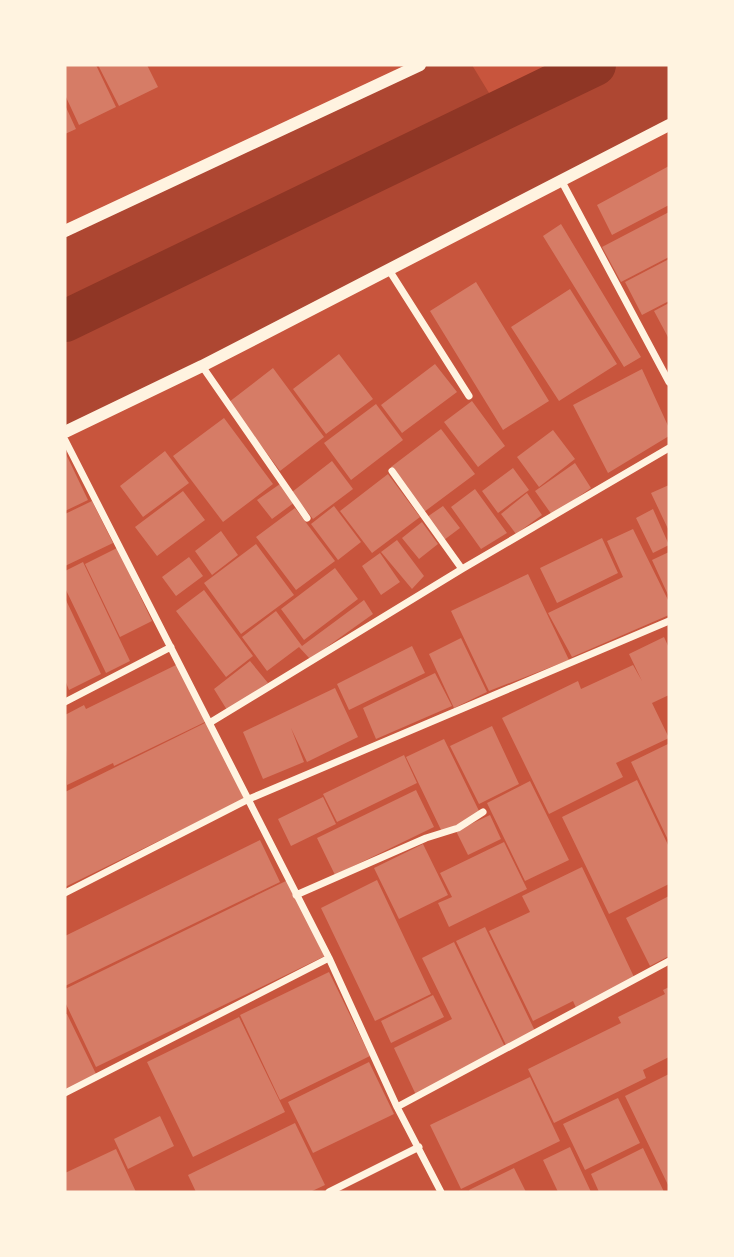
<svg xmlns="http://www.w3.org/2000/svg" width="734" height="1257" font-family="Overpass,sans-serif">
  <rect width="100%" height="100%" fill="#c8553d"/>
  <path fill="#ae4732" d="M420 65H472L500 111 595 65H669V125L65 432V231Z"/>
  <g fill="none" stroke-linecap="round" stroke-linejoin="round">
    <path stroke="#8f3625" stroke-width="42" d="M65 321 595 65"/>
  </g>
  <path fill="#d67c66" d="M65 65H96L116 107 79 125 65 95Z
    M98 65H147L158 87 119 106Z
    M65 105 76 129 65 134Z
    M669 166V205L612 235 597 205Z
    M669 212V257L621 282 602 247Z
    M561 224 641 357 624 367 543 236Z
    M669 259V301L642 315 625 282Z
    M476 282 549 401 503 430 430 311Z
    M570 289 617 364 559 401 511 327Z
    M669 303V339L654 311Z
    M339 354 373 399 326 434 293 389Z
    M435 364 457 392 402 433 381 405Z
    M273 368 324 437 280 471 229 402Z
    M642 369 669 428V436L608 473 573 405Z
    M472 401 505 446 478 467 444 422Z
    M376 404 403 440 351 480 324 443Z
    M224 418 273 484 223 522 173 456Z
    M441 429 475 474 424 512 391 467Z
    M553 430 575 459 539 487 517 457Z
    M165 451 189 483 143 517 120 486Z
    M65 452 88 500 65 511Z
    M332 461 353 489 313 519 292 492Z
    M575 463 591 488 552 515 535 491Z
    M513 468 529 490 498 513 482 491Z
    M388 474 420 517 372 553 340 511Z
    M280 484 295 502 272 519 257 500Z
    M669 485V531L651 493Z
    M475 489 507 533 481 549 451 507Z
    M183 491 205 520 157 556 135 527Z
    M527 493 542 515 516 534 501 514Z
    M92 501 113 543 65 566V514Z
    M334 506 361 542 338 560 311 524Z
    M443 506 460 528 444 540 427 517Z
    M295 508 335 561 296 590 256 537Z
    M653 509 669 545 653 553 636 518Z
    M422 522 438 544 419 559 402 538Z
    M633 529 669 602V615L572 657 548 613 623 577 607 541Z
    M221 531 238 555 212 575 195 551Z
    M602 538 618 573 557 603 540 568Z
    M397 540 424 576 412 589 381 552Z
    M256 544 294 595 241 634 204 583Z
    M117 548 152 621 120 637 85 564Z
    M669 552V597L652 560Z
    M380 553 400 582 381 595 362 566Z
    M189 557 203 576 176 596 162 577Z
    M83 562 130 661 106 673 65 588V571Z
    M335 568 358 599 304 640 281 609Z
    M528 574 569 660 489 691 451 611Z
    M204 590 253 656 226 677 176 611Z
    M65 598 101 674 69 690 65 680Z
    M364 600 373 614 310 659 299 647 267 671 242 637 276 611 302 646Z
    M664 637 669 648V695L652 703 669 738 616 763 623 777 549 814 502 718 578 681 581 689 633 665 642 681 629 654Z
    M461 638 487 692 454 708 429 654Z
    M412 646 425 673 349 710 337 684Z
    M250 661 268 683 227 710 214 689Z
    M178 664 207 721 114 766 113 763 67 785 65 715 84 705 86 709Z
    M435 673 452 706 376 739 363 708Z
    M335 688 358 737 307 762 291 728 304 762 263 779 243 732Z
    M207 722 244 799 65 887V792Z
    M492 726 519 784 479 804 450 746Z
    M444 739 480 813 442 832 406 757Z
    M668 744 669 746V842L631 762Z
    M404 755 417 783 337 822 323 794Z
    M637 780 669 847V884L609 914 562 817Z
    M530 781 569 860 525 881 487 803Z
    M416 790 434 827 335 875 317 838Z
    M323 797 336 824 291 846 278 819Z
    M490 815 501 839 468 855 456 831Z
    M260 840 280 882 65 986V936Z
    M504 842 527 889 449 927 438 903 452 897 440 873Z
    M423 844 448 895 399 919 374 868Z
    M582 867 634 977 577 1010 573 1001 533 1021 489 931 530 912 522 896Z
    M288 880 325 956 96 1067 65 1002V989Z
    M377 880 431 994 375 1021 321 908Z
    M669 896V956L650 966 626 918Z
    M485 927 535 1031 506 1045 456 941Z
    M454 942 505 1047 416 1095 394 1048 452 1019 422 958Z
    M329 972 370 1056 280 1100 240 1015Z
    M669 987V1057L643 1070 646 1078 554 1123 528 1069 621 1023 618 1017 665 994 663 990Z
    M433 995 444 1017 391 1043 381 1021Z
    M65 1014H67L97 1076 65 1091Z
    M239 1017 285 1112 193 1157 147 1062Z
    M369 1062 394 1114 313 1153 288 1102Z
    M669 1074V1187L625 1096Z
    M530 1077 560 1141 461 1189 430 1125Z
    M618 1098 640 1143 585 1170 563 1124Z
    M160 1116 174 1146 128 1169 114 1139Z
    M295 1123 325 1185 310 1192H196L188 1175Z
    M570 1147 591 1192H558L543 1160Z
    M643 1148 664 1192H599L591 1174Z
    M116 1149 136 1192H65V1173Z
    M514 1168 526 1192H470L469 1190Z"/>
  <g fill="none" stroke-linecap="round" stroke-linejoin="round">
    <path stroke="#fff3e0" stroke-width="7" d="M561 180 669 382
      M389 270 469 396
      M202 366 307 518
      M65 440 329 958 397 1107 441 1192
      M392 471 462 569
      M65 702 171 647
      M211 722 462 569 669 448
      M65 893 249 799 669 621
      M296 895 426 838 458 828 483 812
      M65 1093 329 958
      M397 1107 669 961
      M329 1192 419 1147"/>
    <path stroke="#fff3e0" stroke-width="12" d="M65 231 420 65
      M65 432 202 366 669 125"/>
  </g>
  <rect width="734" height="1257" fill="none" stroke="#fff3e0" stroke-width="133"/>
</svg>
